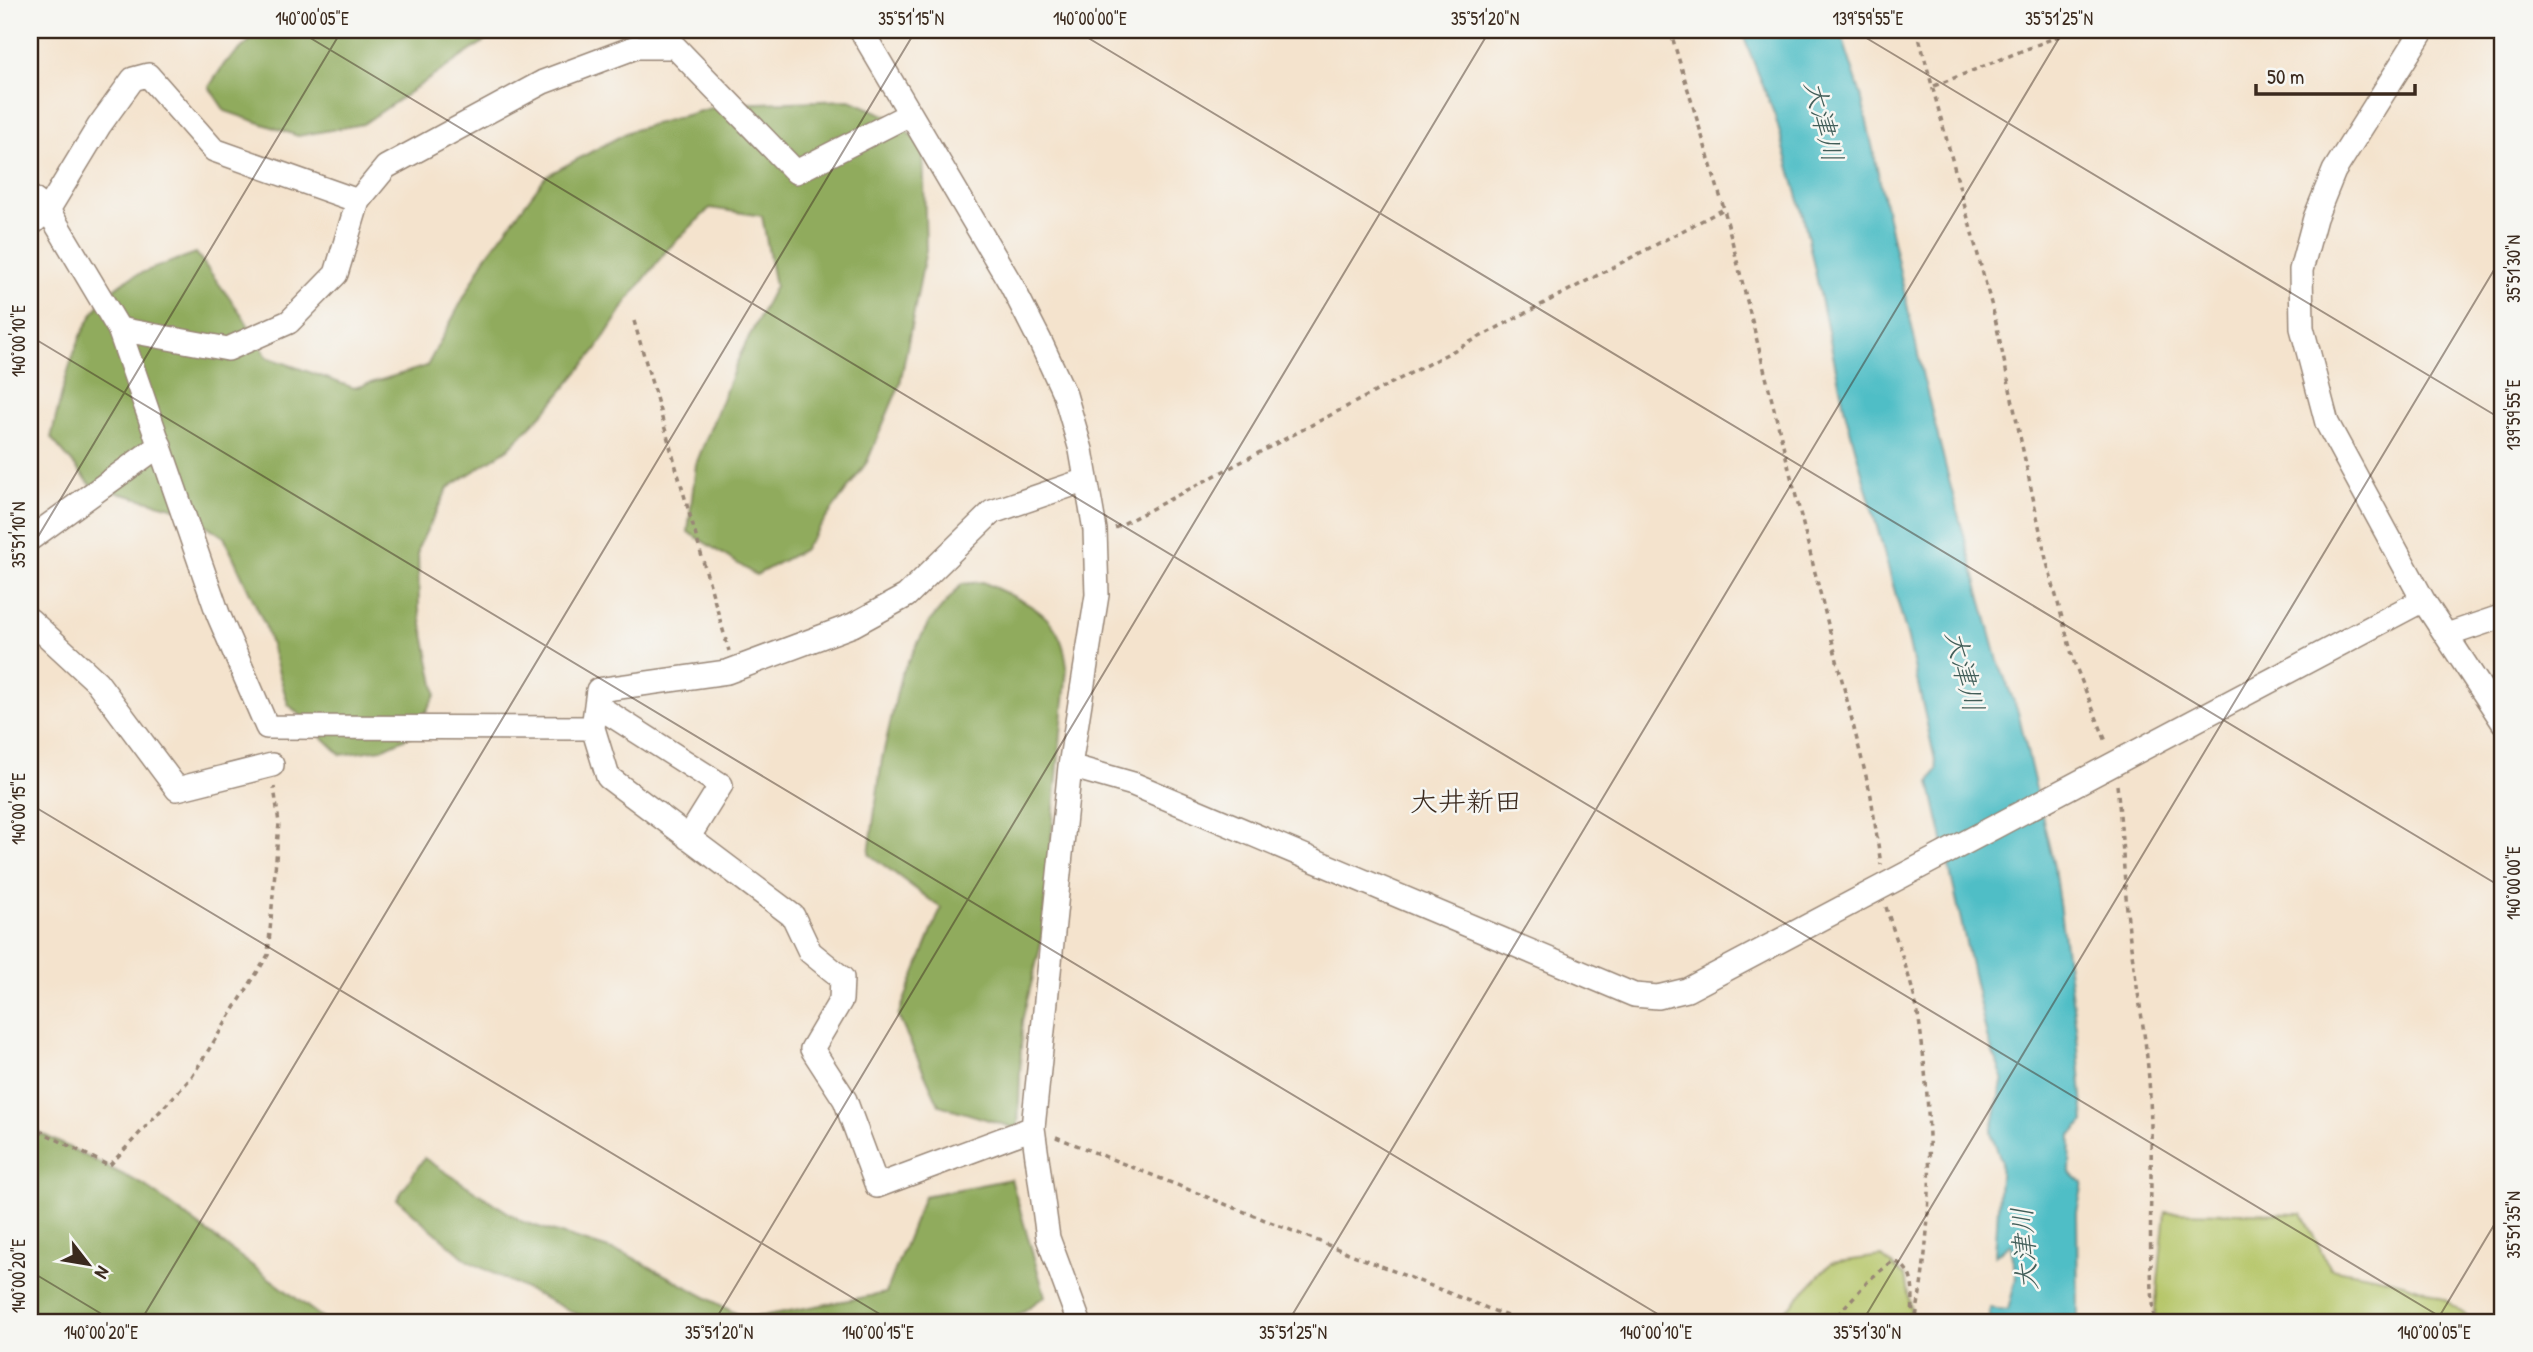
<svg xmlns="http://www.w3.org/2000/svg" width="2533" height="1352" font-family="'Patrick Hand','Klee One',sans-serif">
  <rect width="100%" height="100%" fill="#f6f6f2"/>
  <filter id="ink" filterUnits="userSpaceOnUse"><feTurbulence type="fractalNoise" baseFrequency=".0143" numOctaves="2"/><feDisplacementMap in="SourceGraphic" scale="14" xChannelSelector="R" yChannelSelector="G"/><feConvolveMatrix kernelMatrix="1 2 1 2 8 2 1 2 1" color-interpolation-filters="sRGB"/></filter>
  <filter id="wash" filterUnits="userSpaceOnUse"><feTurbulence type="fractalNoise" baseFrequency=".00686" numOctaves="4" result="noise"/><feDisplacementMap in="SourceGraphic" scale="28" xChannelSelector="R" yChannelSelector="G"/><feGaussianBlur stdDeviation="1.57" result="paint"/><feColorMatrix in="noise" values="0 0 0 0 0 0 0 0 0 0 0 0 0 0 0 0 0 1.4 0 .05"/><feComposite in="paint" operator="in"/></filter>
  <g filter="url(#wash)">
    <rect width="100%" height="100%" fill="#f4e3cd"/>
    <path fill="#b6c669" stroke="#787844" stroke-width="2" d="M2165 1212 2302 1214 2330 1268C2381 1278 2436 1283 2473 1322H2154Z
      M1881 1256 1905 1276 1913 1322H1775L1831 1263Z"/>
    <path fill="#90ab5d" stroke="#666a3e" stroke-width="2" d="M262 30H501L363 124 298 136 225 111 209 87 225 63Z
      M850 100 892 118 923 146 926 250 900 384 867 462 803 550 756 575 688 532 696 464 740 355 775 286 762 216 710 208 667 250 628 300 596 350 550 406 508 449 448 488 418 548 419 609 436 694 413 735 382 749 341 755 288 704 265 625 224 537 183 510 92 486 51 438C64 385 78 305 130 278 151 268 175 261 196 253L242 315 267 357 354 388 427 366 485 258 546 176 630 131 725 104Z
      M983 582C1028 604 1063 613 1067 668L1042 940 1022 1021 1018 1129 939 1105 898 1016 941 908 869 854 882 759 901 675 929 622 962 584Z
      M30 1128 144 1185 328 1322H30Z
      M424 1158 523 1222 628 1255 746 1319 886 1293 924 1196 1011 1179 1045 1296 1008 1322H593L468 1261 397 1199Z"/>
    <path fill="#50bec6" stroke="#467472" stroke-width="2" d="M1741 30H1840L1861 95 1923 377 1950 484 1998 661 2018 712 2054 867 2077 1035 2084 1122 2071 1135 2070 1173 2083 1183 2077 1212 2078 1322H1989L1990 1308 2008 1310 2016 1279 2011 1244 1995 1256 2001 1160 1991 1133 2003 1078 1987 1037 1930 782 1937 769 1908 639 1846 415 1803 215 1775 116Z"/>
  </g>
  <g filter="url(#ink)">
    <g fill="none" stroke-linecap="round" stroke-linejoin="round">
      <defs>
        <path id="minor" d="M861 30 1012 286 1040 341 1065 395 1081 450 1095 530 1097 595 1070 766 1033 1128 1048 1238 1079 1322
          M2423 30 2334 171 2315 218 2301 270 2302 328 2327 423 2423 600 2503 722
          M30 197 48 210 119 329 218 614 267 727 593 728
          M30 225 48 210 99 126 133 79 148 75 214 150 358 201
          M119 329 228 349 289 322 336 274 358 201 386 167 543 82 636 47H675L796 172 910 114
          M30 539 160 445
          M30 620 97 682 177 789 272 765
          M2447 635 2503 616
          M596 705 721 785 688 838
          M1070 766 1133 784 1634 995 1658 997 1687 990 2423 600
          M1033 1128 877 1186 845 1100 812 1049 841 1000 842 978 810 952 793 916 608 777 593 728 598 690 727 672 853 625 906 596 992 512 1086 480"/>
      </defs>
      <use href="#minor" stroke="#988676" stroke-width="26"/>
      <path stroke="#988676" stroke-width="3.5" stroke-dasharray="5 5" stroke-linecap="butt" d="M1670 30 1724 209 1871 796 1881 865
        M1917 30 1995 318 2046 559 2074 662 2107 744
        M1934 86 2074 30
        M634 321 729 651
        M1115 528 1724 209
        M2117 785C2123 836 2124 888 2130 939 2137 992 2148 1044 2150 1098 2154 1173 2146 1248 2155 1322
        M1886 907C1897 943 1913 982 1919 1020 1933 1119 1934 1224 1915 1322
        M30 1126 109 1166 191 1078 268 955 279 823 274 787
        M1056 1137 1522 1322
        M1831 1322 1870 1279 1893 1261C1919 1269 1912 1299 1912 1322"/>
      <use href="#minor" stroke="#fff" stroke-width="23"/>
    </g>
  </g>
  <path fill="none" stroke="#3b2a1e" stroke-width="2" stroke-opacity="0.45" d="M297 30 2449 1322M1075 30 2503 888M1853 30 2503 420M30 336 1671 1322M30 550 342 30M30 804 893 1322M30 1271 115 1322M140 1322 916 30M714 1322 1490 30M1288 1322 2064 30M1862 1322 2503 255M2436 1322 2503 1210"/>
  <g text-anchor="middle" stroke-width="5" stroke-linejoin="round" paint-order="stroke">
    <g font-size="28" font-style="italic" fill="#425e59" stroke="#f6f6f2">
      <text transform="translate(1824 121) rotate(76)" y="10">大津川</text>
      <text transform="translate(1965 671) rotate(76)" y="10">大津川</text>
      <text transform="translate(2024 1249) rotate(-94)" y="10">大津川</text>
    </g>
    <g font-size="28" fill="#3b2a1e" stroke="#f6f6f2">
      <text x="1466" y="811">大井新田</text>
    </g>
  </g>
  <rect width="2533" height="1352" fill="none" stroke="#f6f6f2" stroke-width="77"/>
  <g transform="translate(88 1264) rotate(121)" stroke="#f6f6f2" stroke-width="5" paint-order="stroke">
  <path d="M0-5L12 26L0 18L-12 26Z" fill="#3b2a1e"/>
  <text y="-10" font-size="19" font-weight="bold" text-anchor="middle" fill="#3b2a1e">N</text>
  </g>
  <path d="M2256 84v10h159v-10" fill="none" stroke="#3b2a1e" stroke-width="3.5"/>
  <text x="2267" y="84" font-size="21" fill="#3b2a1e" stroke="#f6f6f2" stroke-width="5" paint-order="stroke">50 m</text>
  <rect x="38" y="38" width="2456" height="1276" fill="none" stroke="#3b2a1e" stroke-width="2.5"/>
  <g font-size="18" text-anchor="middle" fill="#3b2a1e">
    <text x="312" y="25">140°00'05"E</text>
    <text x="911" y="25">35°51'15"N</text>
    <text x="1090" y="25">140°00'00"E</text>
    <text x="1485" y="25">35°51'20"N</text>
    <text x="1868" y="25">139°59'55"E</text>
    <text x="2059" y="25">35°51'25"N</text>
    <text transform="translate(2514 269) rotate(-90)" y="6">35°51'30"N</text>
    <text transform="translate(19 341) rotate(-90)" y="6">140°00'10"E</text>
    <text transform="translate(2514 415) rotate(-90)" y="6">139°59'55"E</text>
    <text transform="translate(19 535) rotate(-90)" y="6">35°51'10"N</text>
    <text transform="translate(19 809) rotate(-90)" y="6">140°00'15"E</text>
    <text transform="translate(2514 883) rotate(-90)" y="6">140°00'00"E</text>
    <text transform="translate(2514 1225) rotate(-90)" y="6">35°51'35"N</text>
    <text transform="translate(19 1276) rotate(-90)" y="6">140°00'20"E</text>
    <text x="101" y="1339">140°00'20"E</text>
    <text x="719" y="1339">35°51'20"N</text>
    <text x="878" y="1339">140°00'15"E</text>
    <text x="1293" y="1339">35°51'25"N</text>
    <text x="1656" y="1339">140°00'10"E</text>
    <text x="1867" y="1339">35°51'30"N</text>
    <text x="2434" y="1339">140°00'05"E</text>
  </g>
</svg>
